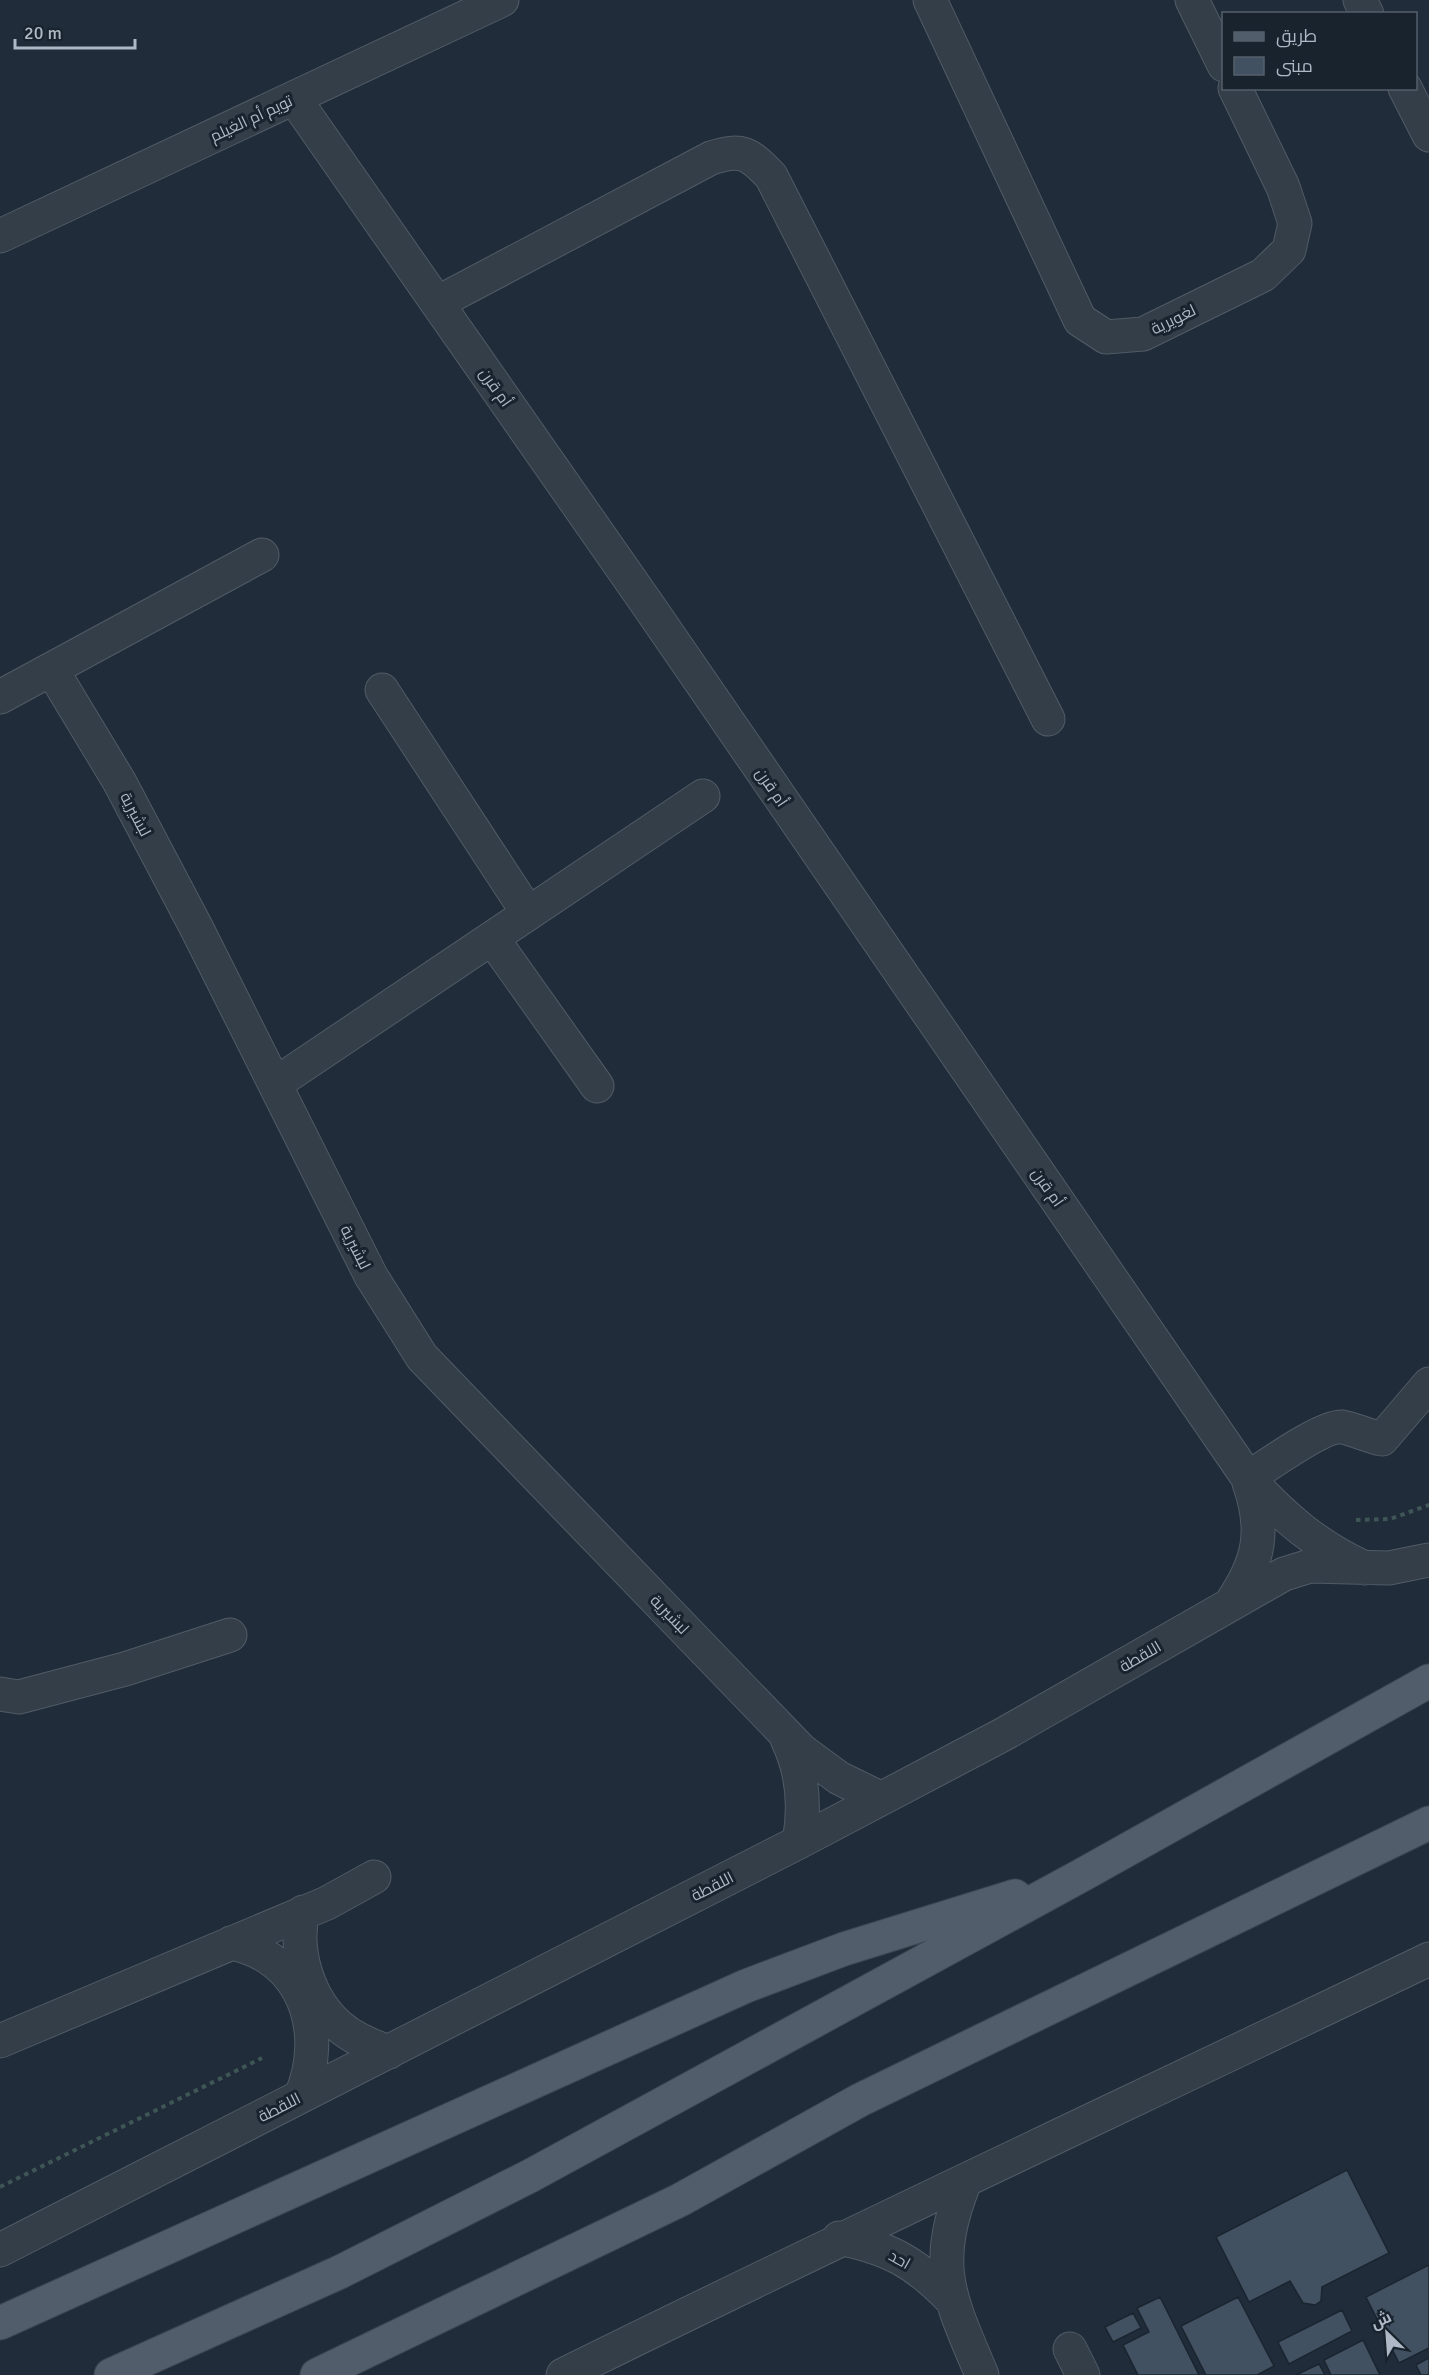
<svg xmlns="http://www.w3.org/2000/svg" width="1429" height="2375" font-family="Signika,Cairo,sans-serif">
  <rect width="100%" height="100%" fill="#202c39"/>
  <path fill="#425161" stroke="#1b2530" stroke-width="1.5" d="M1347 2170 1389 2253 1322 2287 1321 2301 1315 2305 1303 2303 1290 2281 1249 2302 1216 2237Z
    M1429 2265V2348L1399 2363 1366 2297Z
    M1160 2297 1199 2375H1138L1123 2345 1149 2332 1137 2308Z
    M1238 2297 1274 2366 1257 2375H1206L1181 2326Z
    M1342 2310 1352 2331 1289 2364 1278 2342Z
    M1133 2313 1141 2328 1113 2342 1105 2327Z
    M1363 2340 1380 2375H1331L1324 2360Z
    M1429 2358V2375H1421L1416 2365Z
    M1319 2364 1325 2375H1296Z"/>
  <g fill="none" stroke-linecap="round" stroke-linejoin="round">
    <defs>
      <path id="minor" d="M930 0 1080 320 1106 337 1143 334 1263 275 1289 250 1295 223 1283 187 1235 88
        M1192 0 1224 65
        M1360 0 1367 14
        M1405 88 1429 135
        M294 98 650 608 1248 1478C1282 1516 1318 1547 1365 1568
        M0 236 502 0
        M437 303 711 158C742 148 749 153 771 176L1048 719
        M52 670 119 781 196 927 371 1276 422 1357 801 1750 839 1778 880 1798
        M382 690 528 913
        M0 697 262 555
        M492 938 597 1086
        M275 1084 703 796
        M1248 1478C1265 1467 1324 1425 1342 1427 1354 1429 1368 1436 1382 1439L1429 1384
        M1231 1603C1259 1562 1266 1531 1249 1483
        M0 1694 19 1697 125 1669 230 1635
        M787 1739C803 1772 806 1805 799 1842
        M303 1912C293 1951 309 2000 339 2026 354 2039 371 2046 389 2052
        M231 1943C304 1957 328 2032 301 2096
        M0 2041 327 1903 374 1877
        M965 2181C931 2267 949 2296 982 2375
        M839 2238C889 2248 915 2262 951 2299
        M0 2250 799 1842 1004 1734 1284 1574 1310 1566 1389 1568 1429 1560
        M1070 2349 1083 2375
        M563 2375C850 2233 1140 2098 1429 1959"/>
      <path id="major" d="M0 2323 746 1986 844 1949 1015 1896
        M111 2375 340 2272 530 2176 1082 1875 1429 1681
        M317 2375 680 2200 860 2100 1429 1823"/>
    </defs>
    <use href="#minor" stroke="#515b67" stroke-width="35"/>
    <use href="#major" stroke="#3d4753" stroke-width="35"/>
    <path stroke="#3f5657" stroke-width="4" stroke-dasharray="4.5 4.5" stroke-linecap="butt" d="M1356 1520 1390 1519 1429 1505
      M0 2187 262 2058"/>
    <use href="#minor" stroke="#333e49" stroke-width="33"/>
    <use href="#major" stroke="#515d6a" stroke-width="33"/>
  </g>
  <g text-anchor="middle" stroke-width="6" stroke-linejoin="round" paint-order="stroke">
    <g font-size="16" fill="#aeb8c6" stroke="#19232e">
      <text transform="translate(251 118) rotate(-25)" y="6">تويم أم الغيلم</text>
      <text transform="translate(1173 319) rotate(-26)" y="6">لغويرية</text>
      <text transform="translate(496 387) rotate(55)" y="6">أم قرن</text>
      <text transform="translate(772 787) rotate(56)" y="6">أم قرن</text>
      <text transform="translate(136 814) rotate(62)" y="6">لبشيرية</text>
      <text transform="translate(1048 1187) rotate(55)" y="6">أم قرن</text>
      <text transform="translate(356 1247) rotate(63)" y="6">لبشيرية</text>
      <text transform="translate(670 1614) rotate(46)" y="6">لبشيرية</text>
      <text transform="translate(1140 1656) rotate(-30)" y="6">اللقطة</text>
      <text transform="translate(712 1886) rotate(-27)" y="6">اللقطة</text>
      <text transform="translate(279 2107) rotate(-27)" y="6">اللقطة</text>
      <text transform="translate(900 2259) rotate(29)" y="6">احد</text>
    </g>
  </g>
  <rect x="1222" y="12" width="195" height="78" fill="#19232e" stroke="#555f6b" stroke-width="1.5"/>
  <rect x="1234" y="32" width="30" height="9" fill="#515d6a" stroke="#555f6b" stroke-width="1.5"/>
  <text x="1276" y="42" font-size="18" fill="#aeb8c6">طريق</text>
  <rect x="1234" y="57" width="30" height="18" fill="#425161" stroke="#555f6b" stroke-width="1.5"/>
  <text x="1276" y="72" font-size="18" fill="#aeb8c6">مبنى</text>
  <g transform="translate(1387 2333) rotate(335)" stroke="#19232e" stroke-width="4.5" paint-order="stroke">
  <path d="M0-4.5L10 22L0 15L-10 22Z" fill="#aeb8c6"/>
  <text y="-9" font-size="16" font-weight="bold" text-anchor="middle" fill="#aeb8c6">ش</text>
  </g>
  <path d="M15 39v9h120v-9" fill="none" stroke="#aeb8c6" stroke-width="3"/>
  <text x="24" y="39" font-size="18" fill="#aeb8c6" stroke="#19232e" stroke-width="4.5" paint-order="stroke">20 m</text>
</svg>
